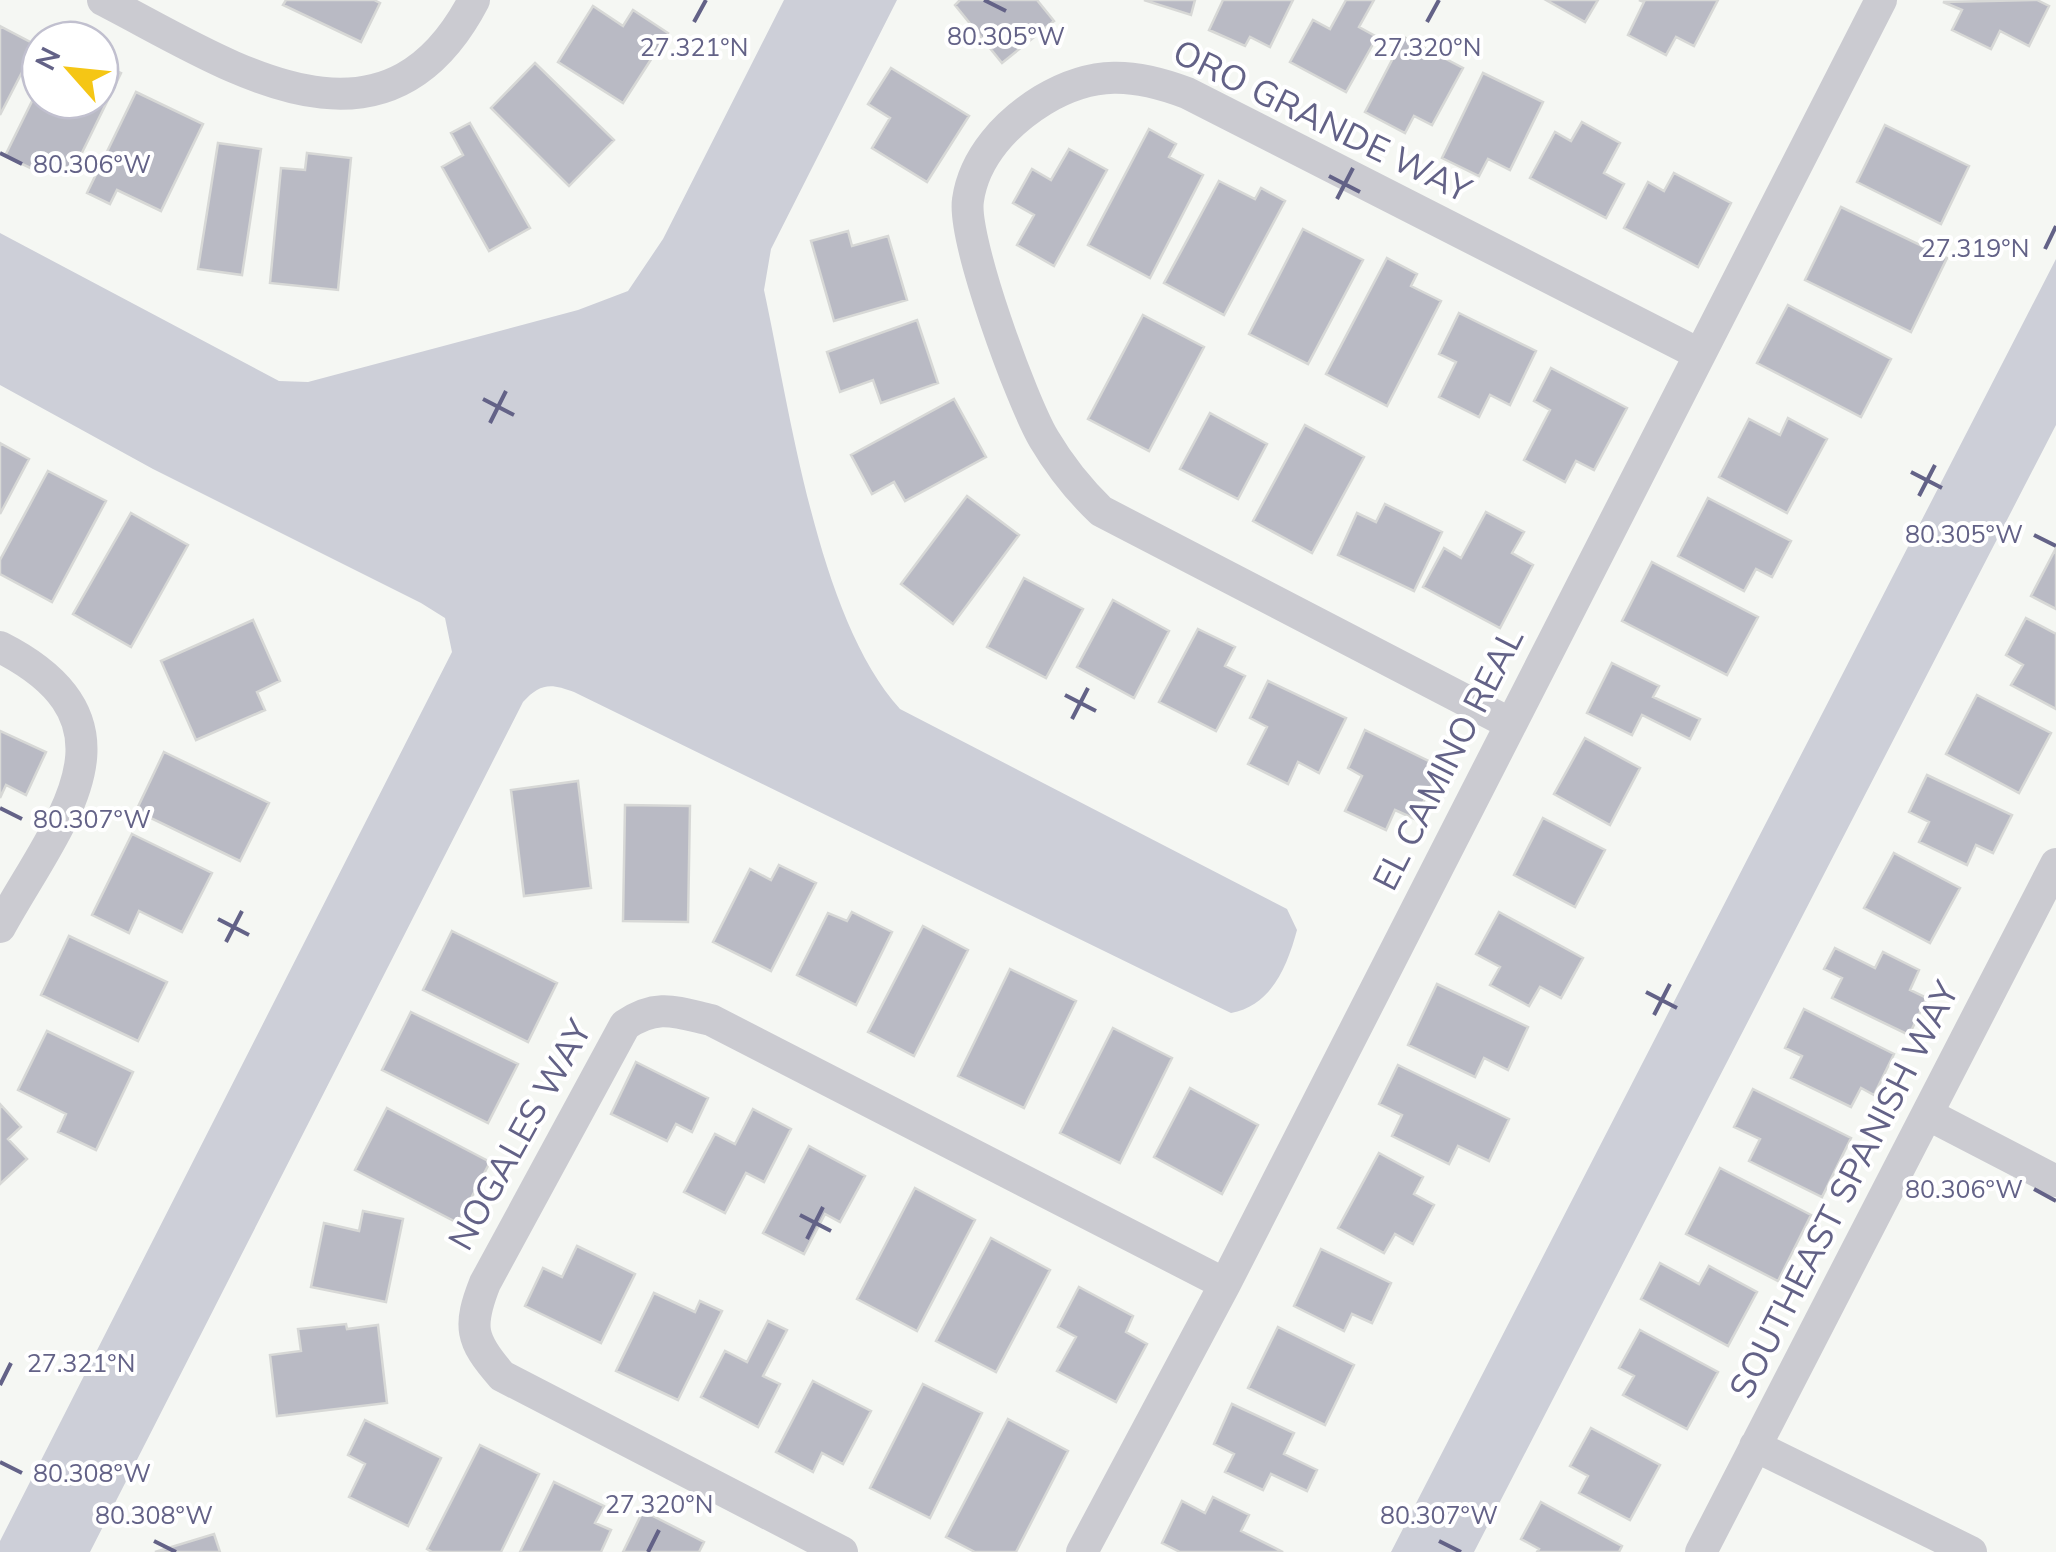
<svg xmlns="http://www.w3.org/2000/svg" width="2056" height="1552" font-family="Mulish,sans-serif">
  <rect width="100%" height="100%" fill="#f5f7f3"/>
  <path fill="#cdcfd8" d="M784 0H897L771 249 764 290C790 410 818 619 900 709L1287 909 1297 930C1287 967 1271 1006 1231 1013L574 692C551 683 540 683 523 702L90 1552H0V1541L452 652 445 618 421 603 153 469 0 385V233L279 381 308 382 578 310 628 291 663 239Z
    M2056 259V425L1474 1552H1391Z"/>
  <path fill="#b9bac4" stroke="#d7d8d6" stroke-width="2.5" d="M286 0H374L380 3 361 42 283 5Z
    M960 0H1037L1054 21 1002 63 955 5Z
    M1144 0H1195L1191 15Z
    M1223 0H1293L1270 47 1250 37 1245 46 1209 30Z
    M1346 0H1374L1359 27 1377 37 1346 92 1290 62 1313 20 1330 29Z
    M1546 0H1598L1585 22Z
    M1639 0H1718L1694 46 1676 37 1666 55 1628 35 1644 2Z
    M2037 0 2049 6 2029 46 2000 31 1991 49 1952 30 1962 10 1943 2Z
    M593 6 623 26 633 10 668 33 623 103 558 62Z
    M0 26 36 45 0 115Z
    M1404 37 1463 68 1432 125 1414 116 1405 133 1365 112Z
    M100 63 121 73 72 173 47 161 41 173 5 156 40 85V100H100Z
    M535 63 614 140 569 186 491 108Z
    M891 68 969 116 927 182 872 148 890 118 868 104Z
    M1483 73 1543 102 1510 170 1488 159 1479 176 1442 158Z
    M136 92 203 124 161 211 117 190 110 204 87 193Z
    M1582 122 1620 143 1604 173 1624 184 1606 218 1530 178 1555 132 1571 141Z
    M470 123 530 228 489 251 442 167 463 155 451 133Z
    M1885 125 1969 166 1941 224 1857 182Z
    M1149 129 1176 144 1169 157 1203 175 1150 278 1088 245Z
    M218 143 261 149 242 275 198 269Z
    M1069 149 1107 170 1054 266 1017 245 1034 215 1013 203 1032 169 1051 180Z
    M307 153 351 158 338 290 270 283 281 168 305 170Z
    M1674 173 1731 203 1698 267 1624 228 1648 182 1664 191Z
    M1219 181 1255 199 1261 188 1285 201 1224 315 1164 283Z
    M1841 207 1947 258 1911 332 1805 280Z
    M1303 229 1363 260 1308 364 1249 334Z
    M848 231 852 246 888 236 907 300 834 321 811 241Z
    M1387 258 1417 274 1411 286 1441 301 1387 406 1326 374Z
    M1788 305 1891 359 1861 417 1757 363Z
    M1459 313 1536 351 1510 405 1490 395 1479 417 1439 397 1456 362 1439 354Z
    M1143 315 1204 347 1149 451 1088 419Z
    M917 320 938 383 881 403 873 380 840 392 827 352Z
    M1551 368 1627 408 1594 470 1576 461 1565 482 1524 460 1550 410 1534 401Z
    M954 399 986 457 905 501 894 482 872 494 851 455Z
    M1210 413 1267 444 1238 499 1180 469Z
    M1788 418 1827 439 1787 513 1719 477 1749 419 1780 435Z
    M1305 425 1364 457 1312 553 1253 521Z
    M0 443 29 459 0 514Z
    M48 471 106 501 52 602 0 574V560Z
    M967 496 1019 535 953 624 901 584Z
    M1708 498 1791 541 1772 577 1756 569 1744 591 1678 556Z
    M1385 504 1442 532 1414 591 1338 555 1357 513 1376 522Z
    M1486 512 1524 532 1512 553 1533 565 1500 628 1423 587 1444 548 1461 558Z
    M131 513 188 545 131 647 73 614Z
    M2056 548V609L2031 596Z
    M1652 562 1758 617 1727 675 1622 621Z
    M1024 578 1083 609 1046 678 987 647Z
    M1113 600 1169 631 1134 698 1077 667Z
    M2026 618 2056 634V709L2011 685 2023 665 2006 655Z
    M253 620 280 681 257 692 265 710 196 740 161 661Z
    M1198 629 1235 647 1225 666 1245 676 1216 731 1159 702Z
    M1612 663 1659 686 1653 697 1700 719 1690 739 1642 715 1632 735 1587 713Z
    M1268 681 1346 718 1319 773 1298 762 1288 784 1248 764 1267 727 1250 718Z
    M1977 695 2051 733 2019 793 1946 754Z
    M1365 730 1441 767 1415 819 1395 810 1386 830 1345 811 1362 776 1348 768Z
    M0 731 46 752 26 795 6 785 0 798Z
    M1585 738 1640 768 1610 825 1554 794Z
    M164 752 269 803 240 861 136 811Z
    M1927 775 2012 815 1993 853 1976 845 1967 865 1919 842 1929 822 1909 812Z
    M578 781 591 888 524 896 511 790Z
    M625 805 690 806 688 922 623 921Z
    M1543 818 1605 850 1575 907 1514 875Z
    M132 834 212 873 182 932 139 911 129 933 92 915Z
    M1894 853 1960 888 1930 943 1864 908Z
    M779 865 816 883 771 971 713 942 750 869 771 880Z
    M852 912 892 932 856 1005 797 975 828 913 847 921Z
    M1499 912 1583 958 1561 998 1540 987 1529 1006 1490 985 1500 967 1476 954Z
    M923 926 968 950 914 1056 868 1032Z
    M452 931 557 983 528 1042 423 990Z
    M69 936 167 982 138 1041 41 995Z
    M1835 948 1875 968 1883 952 1919 970 1910 990 1927 998 1909 1035 1832 998 1842 978 1824 969Z
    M1010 969 1076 1001 1024 1108 958 1076Z
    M1437 984 1528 1027 1508 1070 1484 1058 1475 1077 1408 1045Z
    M1804 1009 1894 1054 1874 1095 1861 1088 1851 1107 1791 1078 1802 1056 1785 1048Z
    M411 1012 518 1064 488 1123 382 1070Z
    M1113 1028 1172 1058 1120 1163 1060 1133Z
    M47 1031 133 1072 96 1150 58 1132 66 1114 18 1090Z
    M636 1062 708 1098 692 1132 676 1124 667 1141 611 1114Z
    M1398 1065 1509 1119 1489 1161 1458 1146 1449 1164 1392 1136 1402 1115 1379 1104Z
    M1190 1088 1258 1125 1222 1194 1154 1157Z
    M1753 1089 1851 1138 1822 1197 1749 1161 1760 1139 1734 1127Z
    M0 1104 21 1127 8 1139 27 1159 0 1184Z
    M387 1108 490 1162 458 1223 355 1170Z
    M753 1109 791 1129 764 1182 746 1173 725 1213 684 1192 715 1134 735 1144Z
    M809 1146 865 1176 840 1222 825 1214 804 1254 763 1233Z
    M1379 1153 1423 1177 1414 1194 1434 1205 1413 1244 1395 1234 1384 1253 1338 1228Z
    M1720 1168 1811 1215 1778 1281 1686 1234Z
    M915 1188 975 1220 917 1331 857 1299Z
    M363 1211 403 1219 386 1302 311 1287 324 1223 359 1231Z
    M991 1238 1050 1270 996 1372 936 1341Z
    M577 1246 635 1274 601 1343 525 1306 543 1268 562 1277Z
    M1321 1249 1391 1283 1372 1323 1352 1314 1344 1331 1294 1306Z
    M1660 1263 1699 1284 1709 1266 1757 1292 1728 1346 1641 1299Z
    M1079 1287 1133 1316 1126 1332 1147 1344 1116 1402 1057 1371 1076 1337 1058 1327Z
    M654 1293 695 1312 700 1301 722 1311 678 1400 616 1371Z
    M768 1321 787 1330 763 1376 780 1384 758 1427 701 1397 725 1351 747 1362Z
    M346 1324 347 1329 378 1325 387 1403 277 1416 270 1355 301 1351 298 1329Z
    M1278 1327 1354 1365 1325 1425 1248 1388Z
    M1640 1330 1718 1372 1687 1429 1623 1395 1634 1376 1619 1368Z
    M813 1381 871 1411 843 1464 822 1453 813 1472 776 1452Z
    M923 1384 982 1413 930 1518 870 1488Z
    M1232 1404 1294 1433 1284 1454 1317 1470 1307 1491 1271 1474 1263 1490 1225 1472 1234 1454 1214 1444Z
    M1008 1419 1068 1451 1016 1552H975L946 1537Z
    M365 1420 441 1458 408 1526 349 1497 365 1464 348 1455Z
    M1591 1428 1660 1465 1630 1520 1579 1493 1588 1476 1570 1466Z
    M480 1445 539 1474 501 1552H432L427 1549Z
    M554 1482 604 1506 595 1523 611 1530 601 1552H520Z
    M1213 1497 1249 1515 1241 1531 1283 1552H1180L1162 1543 1182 1501 1205 1513Z
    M1541 1502 1622 1546 1619 1552H1537L1539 1549 1521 1539Z
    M643 1511 704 1542 699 1552H623Z
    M214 1534 220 1552H155Z"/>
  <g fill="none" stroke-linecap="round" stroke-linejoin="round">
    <path stroke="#cbcbd1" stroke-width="32" d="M103 0C226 63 383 175 474 0
      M0 647C150 723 58 822 0 927
      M1511 724 1101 511C1078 489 1060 466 1044 439 1022 402 962 239 968 200 974 157 1007 122 1043 100 1093 70 1134 73 1187 93L1699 354
      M1929 1115 2056 1181
      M1755 1446 1971 1552
      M842 1552 502 1376C470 1340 468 1326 485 1283L625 1025C657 1003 676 1012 711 1020L1225 1284
      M1082 1552 1225 1284 1881 0
      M1701 1552 2056 864"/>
  </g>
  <path fill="none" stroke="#636287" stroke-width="4" d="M984 0 1006 11M694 22 706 0M1427 22 1439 0M0 153 22 164M1329 176 1360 192M1337 199 1353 168M2045 249 2056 226M483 399 514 415M490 423 506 391M1911 472 1942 488M1919 496 1935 465M2034 535 2056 546M1065 695 1096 711M1072 719 1088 688M0 808 22 819M218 919 249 935M226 942 242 911M1646 992 1677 1008M1654 1015 1670 984M2034 1189 2056 1201M800 1215 831 1231M807 1239 823 1207M0 1385 11 1363M0 1462 22 1473M154 1541 176 1552M1439 1541 1461 1552M648 1552 659 1530"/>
  <g text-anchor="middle" stroke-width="8" stroke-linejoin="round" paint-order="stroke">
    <g font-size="35" fill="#636287" stroke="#fff">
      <text transform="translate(1322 121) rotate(26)" y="12">ORO GRANDE WAY</text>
      <text transform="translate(1448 759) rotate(-63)" y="12">EL CAMINO REAL</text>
      <text transform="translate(520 1135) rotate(-61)" y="12">NOGALES WAY</text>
      <text transform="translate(1844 1190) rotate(-63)" y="12">SOUTHEAST SPANISH WAY</text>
    </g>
  </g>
  <g font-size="25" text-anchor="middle" fill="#636287" stroke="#fff" stroke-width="8" stroke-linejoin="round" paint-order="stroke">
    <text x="1006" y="45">80.305°W</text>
    <text x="694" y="56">27.321°N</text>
    <text x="1427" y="56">27.320°N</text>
    <text x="92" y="173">80.306°W</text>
    <text x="1975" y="257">27.319°N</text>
    <text x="1964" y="543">80.305°W</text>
    <text x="92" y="828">80.307°W</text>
    <text x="1964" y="1198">80.306°W</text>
    <text x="81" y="1372">27.321°N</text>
    <text x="92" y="1482">80.308°W</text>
    <text x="659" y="1513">27.320°N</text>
    <text x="154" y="1524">80.308°W</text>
    <text x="1439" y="1524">80.307°W</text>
  </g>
  <g transform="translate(70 70) rotate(297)"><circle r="48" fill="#ffffff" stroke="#c1c0cf" stroke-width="2.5"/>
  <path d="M0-8L18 38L0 25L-18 38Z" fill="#f5c615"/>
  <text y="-15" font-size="28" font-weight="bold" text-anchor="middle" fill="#636287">N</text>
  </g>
</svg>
